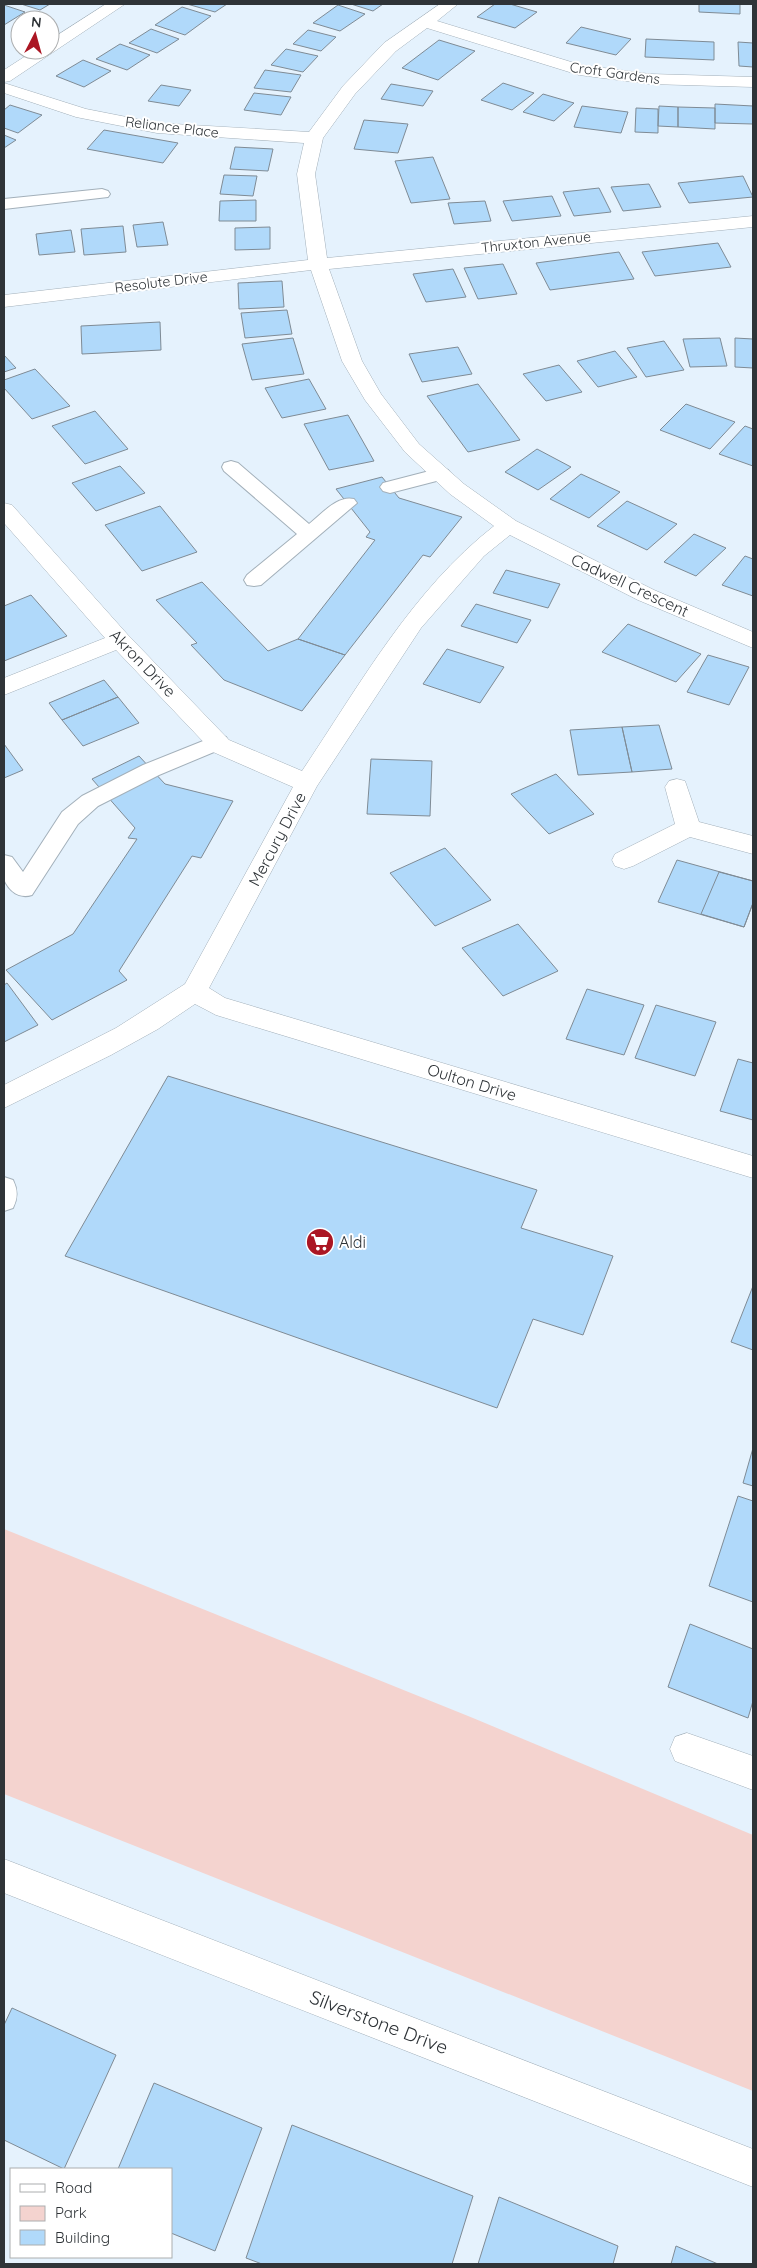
<svg xmlns="http://www.w3.org/2000/svg" width="757" height="2268" font-family="Quicksand,sans-serif">
  <rect width="100%" height="100%" fill="#e5f2fd"/>
  <path fill="#f4d3cf" d="M4 1529 473 1718 753 1835V2091L4 1794Z"/>
  <path fill="#b0d9fa" stroke="#7f8b95" d="M21 4H50L40 10Z
    M187 4H227L215 12Z
    M351 4H383L373 11Z
    M495 4H510L537 12 515 28 477 17Z
    M699 4H740V14L699 12Z
    M4 5 25 12 4 25Z
    M338 5 365 14 340 31 313 23Z
    M182 7 211 16 185 35 155 25Z
    M581 27 631 39 616 55 566 43Z
    M151 29 179 39 157 53 129 43Z
    M308 30 336 37 321 51 293 44Z
    M646 39 714 42V60L645 57Z
    M439 40 475 51 438 80 402 68Z
    M738 42 753 43V67L739 66Z
    M120 44 150 55 127 70 96 59Z
    M286 49 318 56 303 72 271 65Z
    M83 60 111 71 84 87 56 76Z
    M265 70 301 75 291 92 254 88Z
    M503 83 534 93 512 110 481 100Z
    M391 84 433 91 423 106 381 99Z
    M161 85 191 90 179 106 148 101Z
    M254 93 291 97 281 115 244 110Z
    M543 94 574 103 554 121 523 112Z
    M715 104 753 106V124L715 123Z
    M10 105 42 115 18 133 4 128V110Z
    M582 106 628 112 621 133 574 127Z
    M659 106 678 107V127L658 126Z
    M678 107 715 108V129L678 127Z
    M636 108 658 109V133L635 132Z
    M364 120 408 124 398 153 354 149Z
    M104 130 178 143 163 163 87 149Z
    M4 135 16 140 4 148Z
    M235 147 273 149 268 171 230 169Z
    M433 157 450 199 411 203 395 161Z
    M224 175 257 176 253 196 220 194Z
    M743 176 753 197 689 203 678 183Z
    M649 184 661 207 623 211 611 187Z
    M599 188 611 212 574 216 563 192Z
    M552 196 561 216 512 221 503 201Z
    M256 200V221H219L220 201Z
    M485 201 491 221 454 224 448 203Z
    M163 222 168 245 137 247 133 225Z
    M123 226 126 252 84 255 81 229Z
    M270 227V249L235 250V228Z
    M71 230 75 252 39 255 36 234Z
    M718 243 731 267 655 276 642 252Z
    M619 252 634 279 550 290 536 263Z
    M503 264 517 294 478 299 464 268Z
    M453 269 466 297 426 302 413 274Z
    M282 281 284 307 239 309 238 283Z
    M287 310 292 334 245 338 241 313Z
    M160 322 161 350 82 354 81 326Z
    M293 338 304 374 252 380 242 344Z
    M720 338 727 366 690 367 683 339Z
    M735 338 753 339V368L735 367Z
    M664 341 684 370 646 377 627 348Z
    M458 347 472 374 422 382 409 354Z
    M615 351 637 377 598 387 577 361Z
    M4 355 16 368 4 372Z
    M559 365 582 392 546 401 523 374Z
    M35 369 70 406 32 419 4 388V380Z
    M309 379 326 409 282 418 265 388Z
    M478 384 520 440 468 452 427 396Z
    M686 404 735 422 710 449 660 430Z
    M95 411 128 449 85 464 52 426Z
    M348 415 374 461 329 470 304 424Z
    M745 426 753 429V466L719 454Z
    M537 449 571 467 538 490 505 472Z
    M120 466 145 493 96 511 72 483Z
    M581 474 620 492 589 518 550 499Z
    M382 477 399 498 462 517 430 557 423 555 345 655 298 639 375 540 366 537 370 532 336 489Z
    M627 501 677 524 647 550 597 526Z
    M160 506 197 552 142 571 105 525Z
    M694 534 726 548 696 576 664 562Z
    M745 556 753 559V596L722 585Z
    M506 570 560 584 548 608 493 593Z
    M202 582 268 651 298 639 345 655 302 711 224 680 191 645 197 643 156 600Z
    M31 595 67 636 4 661V606Z
    M476 604 531 620 517 643 461 626Z
    M628 624 701 654 676 682 602 652Z
    M447 649 504 667 480 703 423 684Z
    M708 655 749 667 729 705 687 692Z
    M104 680 118 697 62 720 49 703Z
    M118 697 139 723 83 746 62 720Z
    M659 725 672 769 632 772 622 727Z
    M622 727 632 772 578 775 570 730Z
    M4 744 23 770 4 778Z
    M139 756 165 784 233 801 201 858 192 856 119 971 127 980 52 1020 6 970 73 934 137 839 128 838 135 828 92 779Z
    M371 759 432 761 430 816 367 814Z
    M556 774 594 814 549 834 511 794Z
    M445 848 491 900 435 926 390 873Z
    M677 860 753 881V903L744 927 658 902Z
    M719 872 753 881V903L744 927 701 914Z
    M518 924 558 971 503 996 462 948Z
    M7 983 38 1025 4 1042V985Z
    M587 989 644 1005 624 1055 566 1039Z
    M656 1005 716 1022 695 1076 635 1058Z
    M738 1059 753 1063V1120L720 1111Z
    M168 1076 537 1190 521 1228 613 1256 583 1335 533 1319 497 1408 65 1256Z
    M753 1286V1350L731 1342Z
    M753 1448V1486L743 1483Z
    M738 1496 753 1501V1602L709 1586Z
    M690 1624 753 1649V1701L748 1718 668 1687Z
    M12 2008 116 2055 64 2169 4 2140V2025Z
    M154 2083 262 2128 215 2251 171 2233V2169H118Z
    M292 2125 473 2196 452 2264H262L246 2258Z
    M499 2197 618 2246 613 2264H478Z
    M676 2246 718 2264H671Z"/>
  <g fill="none" stroke-linecap="round" stroke-linejoin="round">
    <defs>
      <path id="service" d="M102 189 108 191 110 194 108 197 4 209V199Z
        M231 461 238 463 309 524C322 514 337 495 354 499L357 503 261 585 254 586 247 585 244 580 247 575 297 534 224 471 222 467 224 463Z
        M441 468 448 470 451 474 448 478 390 493 383 491 380 487 383 483Z
        M218 735 226 737 229 742 226 747 159 775 98 806 78 824 32 895C20 899 9 892 4 879 2 873 4 862 4 855L12 857 23 872 62 812 82 796 143 765Z
        M4 1177 13 1180C18 1190 18 1198 13 1208L4 1211Z"/>
      <path id="minor" d="M106 4H125L10 81 4 82V70L35 50H50V40Z
        M440 4H458L437 21 581 65 650 74 753 77V87L650 84 579 75 427 28 396 51 355 94 323 138 315 174 327 258 753 216V227L329 269 362 361 381 394 419 444 464 484 516 521 654 590 753 632V648L638 600 510 535 484 556 421 628 317 786 209 988 225 998 753 1156V1178L216 1015 195 1004 158 1029 111 1055 4 1108V1085L116 1028 185 984 293 787 213 752 116 650 4 695V678L105 638 4 523V503L12 505 128 635 229 740 302 771C359 686 412 590 494 526L450 494 405 452 365 400 342 361 311 270 4 307V295L308 260 297 174 304 143 157 133 76 117 4 93V83L86 109 157 123 309 132 343 86 384 43Z
        M677 779 685 781 699 822 753 836V854L690 837 633 866 624 869 615 866 612 860 615 854 675 824 665 787 669 781Z
        M687 1733 753 1756V1790L675 1761 670 1749 675 1737Z
        M4 1859 753 2149V2187L4 1893Z"/>
    </defs>
    <use href="#service" stroke="#a3b0ba" stroke-width="2"/>
    <use href="#minor" stroke="#a3b0ba" stroke-width="1"/>
    <use href="#service" fill="#fff" fill-rule="evenodd"/>
    <use href="#minor" fill="#fff" fill-rule="evenodd"/>
  </g>
  <defs>
    <symbol id="supermarket-disc" viewBox="-11 -11 22 22"><circle r="9.5" fill="#ab1623" stroke="#fff"/><path d="M-6-5.5h2.5l.6 2H6L4.5 2H-2.5L-4.4-4H-6ZM-1.5 3.2a1.3 1.3 0 1 0 .1 0ZM3 3.2a1.3 1.3 0 1 0 .1 0Z" fill="#fff"/></symbol>
  </defs>
  <g fill-rule="evenodd">
    <use href="#supermarket-disc" x="304" y="1226" width="32" height="32"/>
  </g>
  <g text-anchor="middle" stroke-width="4" stroke-linejoin="round" paint-order="stroke">
    <g font-size="14" fill="#2f3438" stroke="#fff">
      <text transform="translate(615 73) rotate(8)" y="5">Croft Gardens</text>
      <text transform="translate(172 127) rotate(7)" y="5">Reliance Place</text>
      <text transform="translate(536 242) rotate(-6)" y="5">Thruxton Avenue</text>
      <text transform="translate(161 282) rotate(-7)" y="5">Resolute Drive</text>
    </g>
    <g font-size="16" fill="#2f3438" stroke="#fff">
      <text transform="translate(630 585) rotate(25)" y="6">Cadwell Crescent</text>
      <text transform="translate(143 663) rotate(46)" y="6">Akron Drive</text>
      <text transform="translate(277 839) rotate(-62)" y="6">Mercury Drive</text>
      <text transform="translate(472 1082) rotate(17)" y="6">Oulton Drive</text>
    </g>
    <g font-size="16" fill="#2f3438" stroke="#fff" text-anchor="start">
      <text x="339" y="1248">Aldi</text>
    </g>
    <g font-size="19" fill="#2f3438" stroke="#fff">
      <text transform="translate(379 2022) rotate(21)" y="7">Silverstone Drive</text>
    </g>
  </g>
  <rect width="757" height="2268" fill="none" stroke="#2f3438" stroke-width="10"/>
  <rect x="10" y="2168" width="162" height="90" fill="#ffffff" stroke="#acaeaf"/>
  <rect x="20" y="2184" width="25" height="8" fill="#ffffff" stroke="#acaeaf"/>
  <text x="55" y="2193" font-size="15" fill="#2f3438">Road</text>
  <rect x="20" y="2206" width="25" height="15" fill="#f4d3cf" stroke="#acaeaf"/>
  <text x="55" y="2218" font-size="15" fill="#2f3438">Park</text>
  <rect x="20" y="2230" width="25" height="15" fill="#b0d9fa" stroke="#acaeaf"/>
  <text x="55" y="2243" font-size="15" fill="#2f3438">Building</text>
  <g transform="translate(35 35) rotate(6)"><circle r="24" fill="#ffffff" stroke="#acaeaf"/>
  <path d="M0-4L9 19L0 12L-9 19Z" fill="#ab1623"/>
  <text y="-8" font-size="14" font-weight="bold" text-anchor="middle" fill="#2f3438">N</text>
  </g>
</svg>
